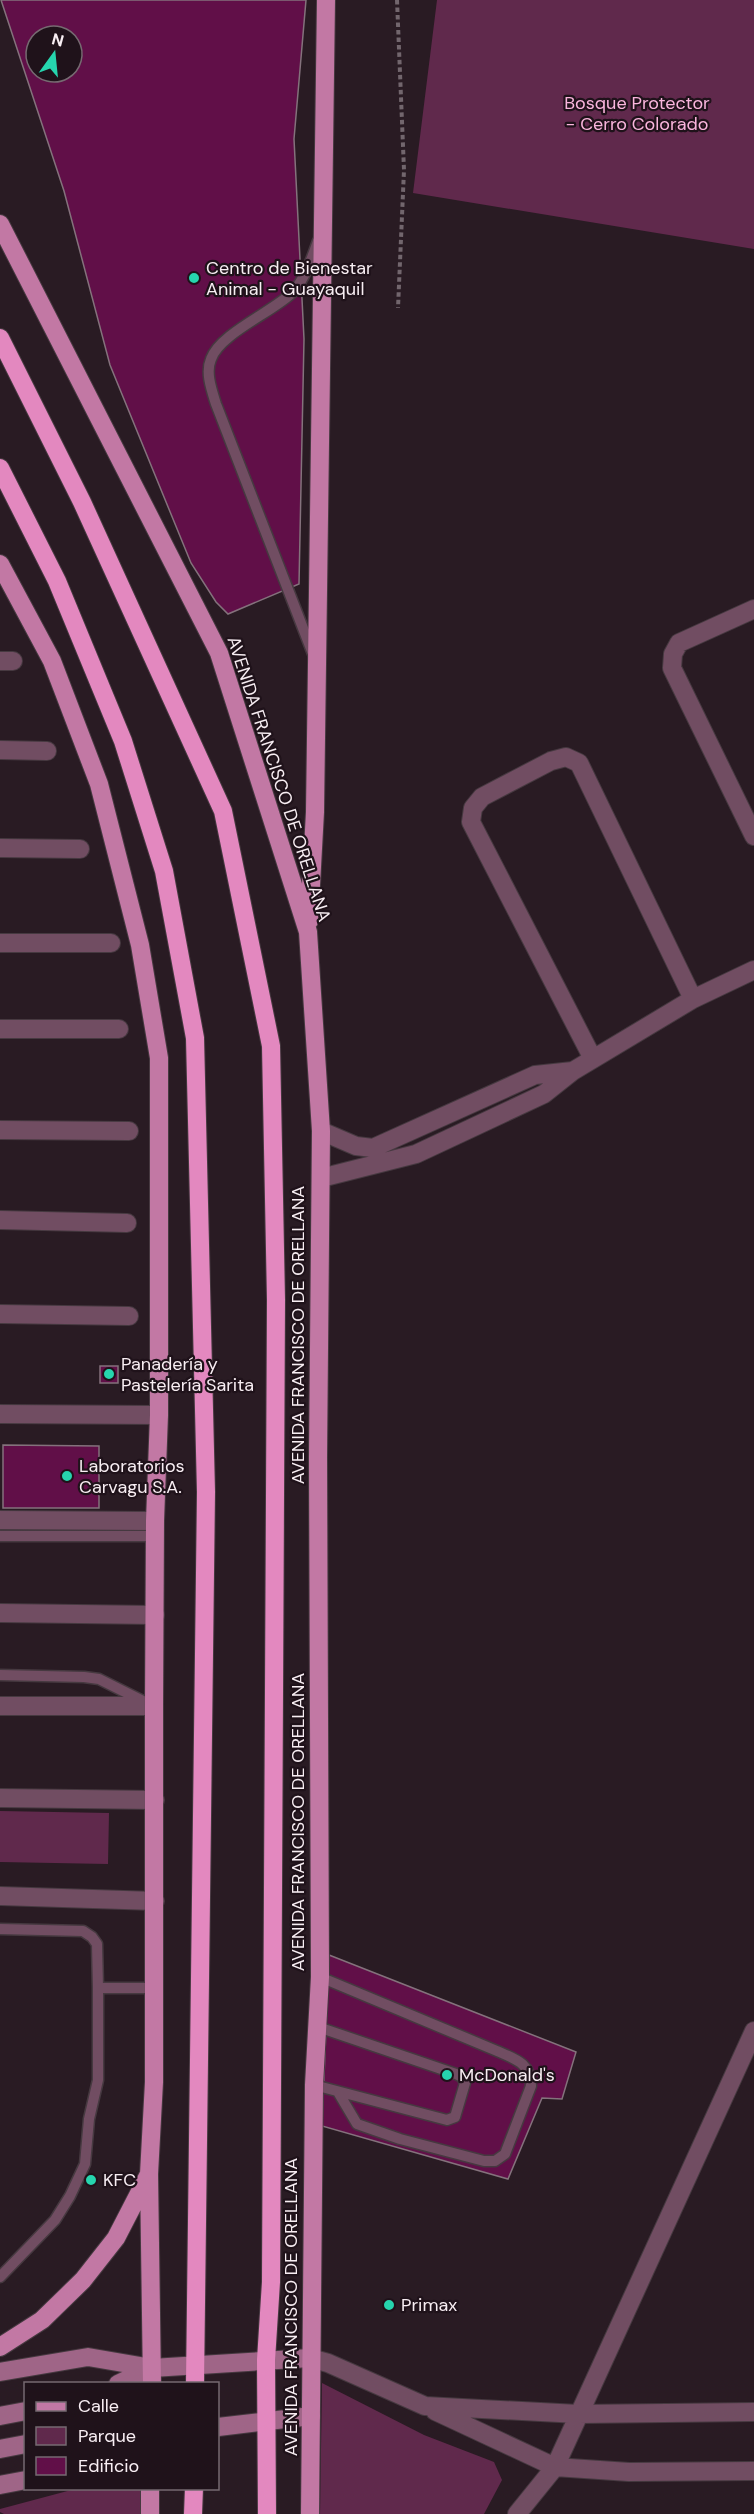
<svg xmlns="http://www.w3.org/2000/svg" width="754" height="2514" font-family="'DM Sans',sans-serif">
  <rect width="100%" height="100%" fill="#291b23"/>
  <path fill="#60294c" d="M437 0H754V249L413 193Z
    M0 1811 109 1813 108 1864 0 1862Z
    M322 2383 424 2435 494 2462 502 2480 484 2514H320Z
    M75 2489H140V2514H4L0 2512V2509Z"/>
  <path fill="#610f48" stroke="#84727c" stroke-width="1.5" fill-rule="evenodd" d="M1 0H306L294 139 304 339 299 584 228 614 216 602 191 563 110 365 64 191ZM36 36H72V72H36Z
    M100 1366H118V1383H100Z
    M3 1445 99 1446V1508H3Z
    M329 1955 576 2052 562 2099 542 2098 508 2179 322 2126Z"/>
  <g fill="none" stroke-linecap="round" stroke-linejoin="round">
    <defs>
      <path id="lane" d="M313 654 216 404C212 391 205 373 211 359 220 333 275 311 294 291 306 276 312 258 318 241
        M0 1536H155
        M0 1675 84 1677 99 1679 147 1703
        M0 1929 83 1931 92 1937 97 1944 98 1988
        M320 1977 497 2051C515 2059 531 2063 531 2086L505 2154 495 2161H484L400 2139 357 2124 338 2092
        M314 2085 447 2120 455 2117 465 2083 462 2077 456 2074 318 2027
        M0 2277 55 2220 70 2196 85 2164 89 2119 98 2080V1988H154"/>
      <path id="street" d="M754 609 679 643 673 654 672 668 754 836
        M0 661H13
        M0 750 47 751
        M0 848 80 849
        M0 943H111
        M0 1029H119
        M593 1059 471 822 473 808 482 797 551 761 566 757 579 763 693 999
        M0 1130 129 1131
        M321 1131 356 1146 373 1148 535 1075 573 1071
        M321 1178 416 1154 544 1094 573 1071 693 999 754 970
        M0 1220 127 1223
        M0 1314 129 1316
        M0 1414 159 1415
        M0 1520 155 1521
        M0 1613 155 1615
        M0 1706H154
        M0 1798 155 1800
        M0 1896 155 1901
        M310 2358 328 2363 425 2406 578 2414 754 2412
        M435 2411 555 2467 629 2472 754 2471
        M517 2514 555 2467 754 2031"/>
      <path id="secondary" d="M0 2372 88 2357 152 2368 310 2358
        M118 2384 152 2368
        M0 2416 26 2411
        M218 2427 311 2416
        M0 2449 26 2444
        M0 2485 26 2480"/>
      <path id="primary" d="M0 224 219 653 308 932 321 1131 318 1458 320 1977 314 2085 310 2514
        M0 564 52 661 99 784 140 945 159 1058V1415L155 1521 154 1706V2082L149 2174 152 2384
        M309 921 315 812 326 0
        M0 2347 42 2320 83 2280 116 2238 148 2176
        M150 2514V2488"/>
      <path id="highway" d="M0 338 82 502 223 811 271 1046 276 1300 271 2282 266 2360 267 2514
        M0 468 57 581 123 741 164 871 195 1038 206 1492 195 2384
        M193 2514 194 2488"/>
    </defs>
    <use href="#lane" stroke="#463940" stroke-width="13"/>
    <use href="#street" stroke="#463940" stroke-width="20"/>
    <use href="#secondary" stroke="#463940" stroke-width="20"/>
    <use href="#primary" stroke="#463940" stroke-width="20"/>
    <use href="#highway" stroke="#463940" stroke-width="20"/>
    <path stroke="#72666d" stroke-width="4" stroke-dasharray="4.5 3" stroke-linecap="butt" d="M397 0 404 170 398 308"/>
    <use href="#lane" stroke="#714d62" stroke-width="10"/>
    <use href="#street" stroke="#714d62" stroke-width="18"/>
    <use href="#secondary" stroke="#9f6587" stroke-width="18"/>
    <use href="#primary" stroke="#c278a4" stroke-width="18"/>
    <use href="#highway" stroke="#e388bf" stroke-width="18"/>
  </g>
  <g fill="#26d5ae" stroke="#1f121a" stroke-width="2">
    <circle cx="194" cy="278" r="6"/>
    <circle cx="109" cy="1374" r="6"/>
    <circle cx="67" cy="1476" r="6"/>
    <circle cx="447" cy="2075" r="6"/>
    <circle cx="91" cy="2180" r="6"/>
    <circle cx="389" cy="2305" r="6"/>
  </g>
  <g text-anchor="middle" stroke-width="4.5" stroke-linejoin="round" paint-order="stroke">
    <g font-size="18" fill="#fab5dd" stroke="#1f121a">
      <text x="637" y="109">Bosque Protector<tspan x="637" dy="21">- Cerro Colorado</tspan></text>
    </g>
    <g font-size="18" fill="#f8eef3" stroke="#1f121a" text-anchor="start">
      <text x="206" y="274">Centro de Bienestar<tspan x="206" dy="21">Animal - Guayaquil</tspan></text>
      <text x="121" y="1370">Panadería y<tspan x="121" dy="21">Pastelería Sarita</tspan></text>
      <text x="79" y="1472">Laboratorios<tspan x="79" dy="21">Carvagu S.A.</tspan></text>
      <text x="459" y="2081">McDonald's</text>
      <text x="103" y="2186">KFC</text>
      <text x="401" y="2311">Primax</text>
    </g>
    <g font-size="18" fill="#f8eef3" stroke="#1f121a">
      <text transform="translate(279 779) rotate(72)" y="6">AVENIDA FRANCISCO DE ORELLANA</text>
      <text transform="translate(298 1335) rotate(-90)" y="6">AVENIDA FRANCISCO DE ORELLANA</text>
      <text transform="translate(298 1822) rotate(-90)" y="6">AVENIDA FRANCISCO DE ORELLANA</text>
      <text transform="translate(291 2307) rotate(-90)" y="6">AVENIDA FRANCISCO DE ORELLANA</text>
    </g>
  </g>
  <rect x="24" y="2382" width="195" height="108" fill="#1f121a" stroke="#766a71" stroke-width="1.5"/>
  <rect x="36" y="2402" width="30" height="9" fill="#c278a4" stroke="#766a71" stroke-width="1.5"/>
  <text x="78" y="2412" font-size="18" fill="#f8eef3">Calle</text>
  <rect x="36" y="2427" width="30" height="18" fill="#60294c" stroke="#766a71" stroke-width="1.5"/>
  <text x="78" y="2442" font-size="18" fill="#f8eef3">Parque</text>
  <rect x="36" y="2457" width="30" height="18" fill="#610f48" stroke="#766a71" stroke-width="1.5"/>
  <text x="78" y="2472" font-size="18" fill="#f8eef3">Edificio</text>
  <g transform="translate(54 54) rotate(15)"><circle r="28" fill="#1f121a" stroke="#766a71" stroke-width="1.5"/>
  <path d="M0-4.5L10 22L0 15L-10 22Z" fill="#26d5ae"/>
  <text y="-9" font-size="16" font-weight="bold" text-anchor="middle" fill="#f8eef3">N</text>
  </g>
</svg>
